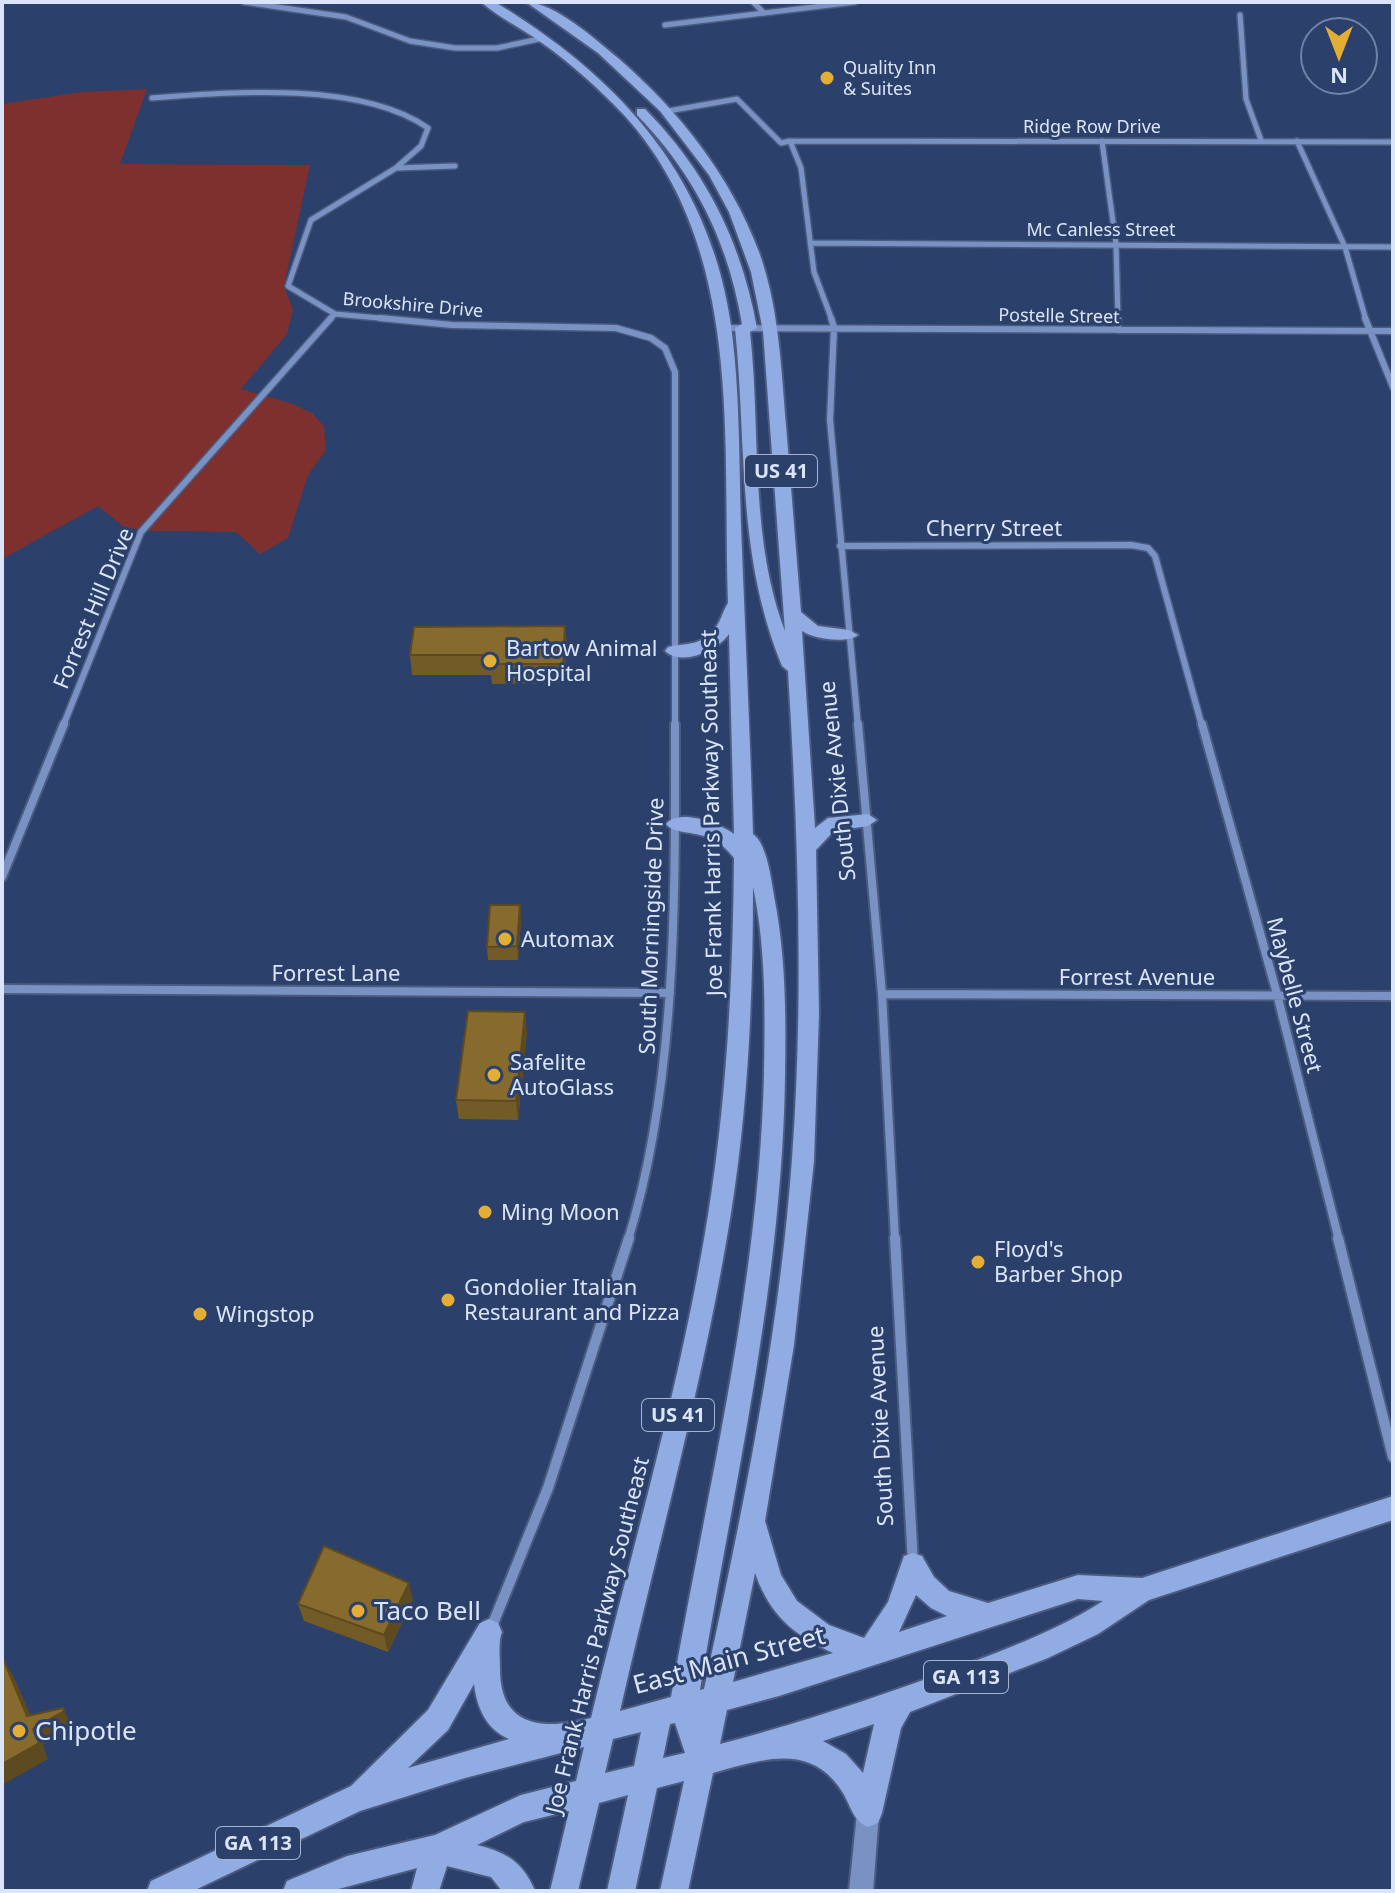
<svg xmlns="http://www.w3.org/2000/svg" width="1395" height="1893" font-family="'Noto Sans',sans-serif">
  <rect width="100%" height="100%" fill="#2b406b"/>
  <path fill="#7e302f" d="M147 89 120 164 310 165 284 286 293 309 287 334 241 389 290 403 312 413 324 426 326 450 308 475 288 538 260 554 236 532 149 531 124 527 98 506 2 559V104L82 92Z"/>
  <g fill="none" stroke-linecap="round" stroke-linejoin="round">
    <defs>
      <path id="street-far3" d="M244 2 346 17 410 41 455 48H497L544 38
        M753 2 764 13
        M1240 15 1246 99 1261 140
        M665 25 855 2
        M152 98C232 92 360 81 428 128L421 146 397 167
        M668 111 737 99 781 143 790 141 801 168 814 272 832 320
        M790 141 1393 142
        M1102 141 1116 244 1118 320
        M1297 141 1345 247 1366 320
        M810 243 1393 247
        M329 320 335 314
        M401 320 335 314 288 286 311 220 396 168 455 166"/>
      <path id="street-far2" d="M380 318 452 325 616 328 651 338 665 348 675 372V726
        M831 318 834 327 830 420 858 726
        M1118 318V330
        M1365 318 1393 387
        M724 328 1393 331
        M840 546 1131 545 1148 548 1155 556 1202 726
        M63 726 141 532 331 318"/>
      <path id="street-far1" d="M858 724 882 994 895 1240
        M1202 724 1277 994 1339 1240
        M2 877 64 724
        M2 989 670 993
        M882 994 1393 996
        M628 1240C678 1079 675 891 675 724"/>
      <path id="street" d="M895 1238 913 1564
        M1338 1238 1393 1457
        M490 1631 548 1488 629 1238"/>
      <path id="secondary" d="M868 1802 876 1805 879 1813 873 1891H849L857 1813 860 1805Z"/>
      <path id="primary" d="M481 2H495C623 80 712 179 732 333 740 397 739 462 741 526 745 629 750 732 753 834 767 844 771 879 774 896 786 956 786 1017 785 1077 782 1284 733 1487 700 1690L704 1689C742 1514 779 1338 792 1159 804 996 798 833 788 671L782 666C736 554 747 446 735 328L742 324C728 241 695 175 637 115V109H645C707 172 741 242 757 328L750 332C761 430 749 538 785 631L763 331 751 272 729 212 709 175 660 111 598 53 526 2C554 2 596 40 618 58 679 111 730 175 759 252 779 307 781 367 786 425 791 487 796 550 801 612L818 626 849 630 858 635C846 644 814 639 802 631L815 828 828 818 868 814 877 820 868 826 834 831 816 850 819 1014 814 1161 794 1345 765 1521 781 1575 797 1601 829 1625 864 1638 888 1602 904 1556 913 1553 922 1556 934 1577 949 1591 988 1603 1078 1575 1142 1578 1393 1496V1520L1149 1600 1098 1634 1048 1658 910 1712 901 1728 882 1813 878 1823 868 1827C853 1821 851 1806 843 1793 811 1741 761 1760 713 1773L688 1891H660L684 1781 657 1788 635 1891H607L628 1795 599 1803 578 1891H550L569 1811 524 1822 477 1845C506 1852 523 1862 535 1891H502L491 1877 447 1866 439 1891H411L417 1868 331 1891H283L287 1881 347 1856 435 1835 521 1795 576 1781 584 1747 465 1778 360 1811 193 1891H147L151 1881 351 1786 428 1710 480 1623 489 1619 498 1623 502 1632C498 1641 500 1658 500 1669 500 1729 545 1730 591 1718 631 1551 681 1385 708 1215 727 1097 733 978 734 858 709 824 678 839 666 824 679 808 719 823 734 834L729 634C718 650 682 667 665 651L668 647C686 643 704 646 716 627 721 620 723 611 728 603 722 438 745 248 624 115 599 89 572 64 542 43 523 29 499 18 481 2ZM753 887C766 948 765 1011 764 1074 759 1285 707 1490 671 1697L620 1711C657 1547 703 1385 730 1219 748 1109 753 998 753 887ZM755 1573C770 1615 793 1635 833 1653L733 1682ZM916 1595 931 1608 947 1616 899 1632ZM1078 1599 1103 1601C1058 1630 1009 1648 959 1667 880 1696 801 1723 720 1744L727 1710 779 1696ZM474 1684C477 1708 486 1729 509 1739L408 1768 448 1730ZM675 1723 685 1753 663 1758 670 1724ZM874 1724 863 1773 846 1754 823 1741ZM641 1732 634 1766 605 1773 613 1739Z"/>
    </defs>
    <use href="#street-far3" stroke="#4b5b7f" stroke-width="8"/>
    <use href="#street-far2" stroke="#4b5b7f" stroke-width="9"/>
    <use href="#street-far1" stroke="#4b5b7f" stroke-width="12"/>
    <use href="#street" stroke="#4b5b7f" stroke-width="14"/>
    <use href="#secondary" stroke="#4b5b7f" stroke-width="4"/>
    <use href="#primary" stroke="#4b5b7f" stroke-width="4"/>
    <use href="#street-far3" stroke="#7992c3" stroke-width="5"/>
    <use href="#street-far2" stroke="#7992c3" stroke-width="6"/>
    <use href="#street-far1" stroke="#7992c3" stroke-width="8"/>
    <use href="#street" stroke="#7992c3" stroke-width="10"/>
    <use href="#secondary" fill="#7992c3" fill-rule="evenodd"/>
    <use href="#primary" fill="#90ace3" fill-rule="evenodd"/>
  </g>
  <path fill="#735b28" d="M565 626 567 646 564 683 492 684 491 675H412L410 655Z
    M521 919 518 960H488L487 947Z
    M527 1032 518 1120 459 1119 456 1100Z
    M413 1600 388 1652 304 1621 298 1604Z"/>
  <path fill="#5e4a20" d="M565 626 567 646 564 683 563 664Z
    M520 905 521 919 518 960 517 946Z
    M525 1012 527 1032 518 1120 516 1101Z
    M409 1583 413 1600 388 1652 384 1635Z
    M4 1661 14 1677 36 1728 63 1708 73 1727 43 1745 48 1759 2 1785V1764L27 1716Z"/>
  <path fill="#866a2e" stroke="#5e4a20" stroke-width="2" d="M565 626 563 664H490L491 655H410L414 627Z
    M490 905H520L517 946 487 947Z
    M468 1011 525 1012 516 1101 456 1100Z
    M324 1546 409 1583 384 1635 298 1604Z
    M4 1661 27 1716 63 1708 64 1711 33 1729 39 1743 2 1764V1662Z"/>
  <g fill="#e3ae34" stroke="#2b406b" stroke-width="3">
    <circle cx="827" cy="78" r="8"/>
    <circle cx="490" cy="661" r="8"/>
    <circle cx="505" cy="939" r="8"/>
    <circle cx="494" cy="1075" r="8"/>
    <circle cx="485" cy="1212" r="8"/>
    <circle cx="978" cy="1262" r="8"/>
    <circle cx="448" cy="1300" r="8"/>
    <circle cx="200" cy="1314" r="8"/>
    <circle cx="358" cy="1611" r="8"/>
    <circle cx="19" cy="1731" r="8"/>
  </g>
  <g text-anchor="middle" stroke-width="6" stroke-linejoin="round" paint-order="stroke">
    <g font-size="18" fill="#dae5fb" stroke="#2b406b" text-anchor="start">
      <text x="843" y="74">Quality Inn<tspan x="843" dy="21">&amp; Suites</tspan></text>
    </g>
    <g font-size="18" fill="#dae5fb" stroke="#2b406b">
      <text x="1092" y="133">Ridge Row Drive</text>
      <text x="1101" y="236">Mc Canless Street</text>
      <text transform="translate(413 305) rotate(5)" y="6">Brookshire Drive</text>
      <text transform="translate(1059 316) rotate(1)" y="6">Postelle Street</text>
    </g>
    <g fill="#2b406b" stroke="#a6b4d0" stroke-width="2">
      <rect x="745" y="455" width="72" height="32" rx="6"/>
      <rect x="642" y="1399" width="72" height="32" rx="6"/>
      <rect x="924" y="1661" width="84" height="32" rx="6"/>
      <rect x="216" y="1827" width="84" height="32" rx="6"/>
    </g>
    <g font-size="20" font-weight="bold" fill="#dae5fb">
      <text x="781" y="478">US 41</text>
      <text x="678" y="1422">US 41</text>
      <text x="966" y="1684">GA 113</text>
      <text x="258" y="1850">GA 113</text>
    </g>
    <g font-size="22" fill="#dae5fb" stroke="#2b406b">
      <text x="994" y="536">Cherry Street</text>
      <text transform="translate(93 608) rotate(-67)" y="8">Forrest Hill Drive</text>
      <text transform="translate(837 781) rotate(-96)" y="8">South Dixie Avenue</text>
      <text transform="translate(711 813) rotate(-91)" y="8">Joe Frank Harris Parkway Southeast</text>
      <text transform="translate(651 926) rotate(-88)" y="8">South Morningside Drive</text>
      <text x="336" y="981">Forrest Lane</text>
      <text x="1137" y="985">Forrest Avenue</text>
      <text transform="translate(1295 995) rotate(75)" y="8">Maybelle Street</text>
      <text transform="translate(880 1426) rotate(-93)" y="8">South Dixie Avenue</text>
      <text transform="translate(597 1635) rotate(-76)" y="8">Joe Frank Harris Parkway Southeast</text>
    </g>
    <g font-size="22" fill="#dae5fb" stroke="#2b406b" text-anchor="start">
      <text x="506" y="656">Bartow Animal<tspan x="506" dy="25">Hospital</tspan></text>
      <text x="521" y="947">Automax</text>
      <text x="510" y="1070">Safelite<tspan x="510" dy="25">AutoGlass</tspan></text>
      <text x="501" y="1220">Ming Moon</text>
      <text x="994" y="1257">Floyd's<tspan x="994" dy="25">Barber Shop</tspan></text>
      <text x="464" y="1295">Gondolier Italian<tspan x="464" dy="25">Restaurant and Pizza</tspan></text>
      <text x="216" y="1322">Wingstop</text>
    </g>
    <g font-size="26" fill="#dae5fb" stroke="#2b406b" text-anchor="start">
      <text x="374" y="1620">Taco Bell</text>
      <text x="35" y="1740">Chipotle</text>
    </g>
    <g font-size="26" fill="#dae5fb" stroke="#2b406b">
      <text transform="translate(729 1660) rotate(-15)" y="9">East Main Street</text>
    </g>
  </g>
  <rect width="1395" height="1893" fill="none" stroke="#dae5fb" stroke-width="8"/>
  <g transform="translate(1339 56) rotate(180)"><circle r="38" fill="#2b406b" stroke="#7182a5" stroke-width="2"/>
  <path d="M0-6L14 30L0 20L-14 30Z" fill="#e3ae34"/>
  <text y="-12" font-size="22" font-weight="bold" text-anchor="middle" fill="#dae5fb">N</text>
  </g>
</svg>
